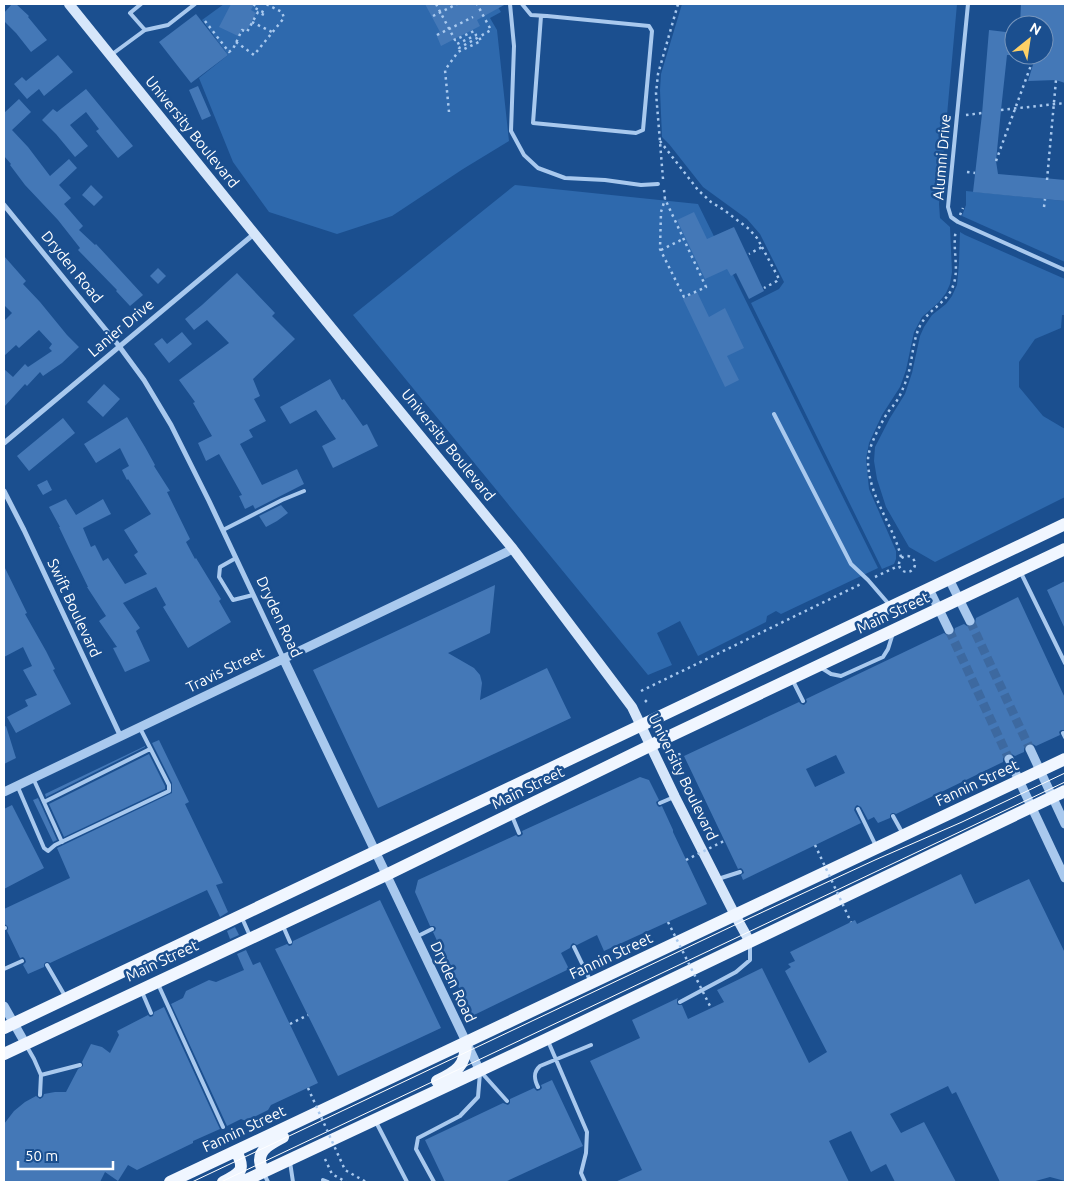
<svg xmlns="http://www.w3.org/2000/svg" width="1069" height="1186" font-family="Ubuntu,sans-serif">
  <rect width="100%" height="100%" fill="#1b4f8f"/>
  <path fill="#2e69ad" d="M224 4H496L501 12 490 18 497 30 509 141 463 169 392 216 337 234 269 212 233 162 199 78 228 55 202 20Z
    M682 4H957L939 204 940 218 950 227 952 272 950 284 946 293 939 302 922 317 914 332 906 370 900 387 882 415 869 443 866 459 869 489 896 551V559L894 564 882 569 751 303 779 289 784 282 760 234 747 219 703 187 669 144 662 137 660 90 661 74Z
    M515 185 698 204 878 568 781 614 776 611 767 616 766 622 698 656 680 621 657 633 672 665 648 675 353 315Z
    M966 191 1065 201V262L962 216 966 205Z
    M960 232 965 235 1065 279V315H1062L1061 328 1035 339 1019 362V387L1043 416 1065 429V497L935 562 909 547 886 507 877 479 874 461 875 447 890 418 905 394 912 373 920 336 924 327 932 315 946 304 952 296 957 285 959 263Z"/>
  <path fill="#4478b7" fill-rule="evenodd" d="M12 4H16L29 16 28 17 47 40 31 52 16 33 4 21V13Z
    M231 4H254L251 10 256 13 247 31 242 29 238 36 219 27Z
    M425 4H506L477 20 480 26 441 46 436 34 440 32Z
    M1021 4H1065V83L1056 80 1028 81 1036 55H1044V25H1020Z
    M196 14 228 55 191 83 159 42Z
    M989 30 1014 33V55H1007L1001 110 996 161 998 174 1065 180V201L973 192 982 114Z
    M58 55 73 72 44 96 39 89 27 99 14 84 22 77 26 81Z
    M198 86 211 116 202 120 189 90Z
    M86 89 133 146 118 158 96 131 99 129 86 112 70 125 88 146 75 157 56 134 42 120 53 109 57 112Z
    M19 99 31 112 12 130 28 147 50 176 69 159 77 168 59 185 71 198 64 204 83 226 79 230 95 245 96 244 143 295 130 306 116 291 117 290 78 250 80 248 58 220 25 185 10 165 11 164 4 156V113Z
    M91 185 103 197 94 206 82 195Z
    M694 212 707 239 734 227 764 291 749 299 736 273 731 276 727 269 705 279 677 220Z
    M4 256 26 281 23 284 40 302 67 335 79 347 62 363 43 376 40 372 27 386 25 384 4 407V369L13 377 25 364 28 367 52 351 49 348 52 344 39 330 19 348 16 345 4 356V321L12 313 4 305Z
    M158 268 166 276 158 284 150 276Z
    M237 273 275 313 272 316 295 339 253 379 260 396 254 399 266 421 249 430 253 437 240 444 262 485 297 469 304 484 255 509 253 505 245 509 239 496 242 495 219 454 206 461 198 443 212 436 193 403 195 402 179 380 229 343 207 320 194 330 185 319 202 305Z
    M697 292 709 317 725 308 744 348 727 356 739 380 725 387 683 299Z
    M182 332 192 344 169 363 154 344 162 338 167 344Z
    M330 379 342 400 344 399 363 426 367 424 378 446 333 468 322 446 336 439 316 410 290 424 280 407Z
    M104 384 120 399 103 417 87 402Z
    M127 417 145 447 155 465 154 466 170 491 167 492 190 539 186 542 195 559 196 558 221 599 219 601 231 622 188 648 163 607 166 605 156 587 123 603 140 628 136 631 150 661 125 672 113 648 117 647 99 621 106 616 87 587H88L69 548 59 527H60L49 507 66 499 76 515 103 499 111 514 83 528 91 547 95 545 103 561 108 558 125 584 147 574 134 555 138 552 124 530 151 514 128 479 127 480 122 470 129 466 120 448 96 463 84 444Z
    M63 418 75 433 29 471 17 456Z
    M47 480 52 490 43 495 37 485Z
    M281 505 288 513 277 521 266 527 259 516Z
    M4 566 27 613 25 614 46 651 55 669 53 670 71 704 16 733 7 717 28 706 25 700 37 695 23 670 32 666 23 647 4 657Z
    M1065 581V629L1047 590Z
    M495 585 490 633 448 653 474 668 480 675 482 683 480 700 547 668 571 718 378 808 313 670Z
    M1018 597 1065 698V730H1061L1059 732 1060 735 1036 746 1031 743 1027 744 1024 748V752L1015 756 1010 753 1006 754 1003 758V762L896 814 894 813H892L890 815V818L878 823 874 817 868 820 861 807 857 805 855 807 854 810 861 823 743 880 741 875 744 873 743 870 741 868 738 869 684 756 799 702 801 704 804 705 807 702 806 699 944 633 948 636H951L954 633 955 628 964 624 967 626 972 627 975 624 976 618ZM836 755 845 773 815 787 806 769Z
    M6 726 16 758 4 764V727Z
    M159 740 189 802 185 804 223 883 216 885 228 912 220 917 207 890 50 963 48 962H46L44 964V967L28 974 23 965 26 962 25 959 23 957 20 958 7 931 8 929V927L6 925 4 924V909L70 878 57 848 172 793V783L152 743Z
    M145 746V747L46 797 45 794Z
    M149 754 165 786V789L64 837 49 804Z
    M640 777 649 780 659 800 656 802 657 805 659 807 662 806 673 830V832L707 904 604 951 597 935 577 945 573 943 571 945 570 948 561 953 569 969 472 1016 433 932 435 931 436 928 434 926H430L415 892 418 880 516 835 518 837 521 836 523 834 522 831Z
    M38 798 57 840 53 842 33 800Z
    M12 805 44 868 4 889V809Z
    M961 874 975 904 1029 879 1065 953V1181L1050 1177 1032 1182H1000L956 1092 952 1094 948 1086 890 1114 901 1133 924 1122 956 1182H895L886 1164 871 1172 851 1131 829 1141 849 1182H615L642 1170 590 1061 640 1038 632 1020 678 998 677 1000V1003L678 1005H682L688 1019 724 1002 717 990 762 968 809 1063 827 1052 785 971 791 967 788 964 795 961 790 952 855 920 857 924Z
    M380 900 441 1028 338 1076 275 949 287 944 289 946 292 945 293 941Z
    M235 927 239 935 230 939 227 931Z
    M246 950 253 965 260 962 318 1083 271 1105 268 1110 246 1121 241 1119 227 1126 171 1004 183 998 186 991 209 980 216 982 244 970 237 954Z
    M164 1007 220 1129 193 1141V1143L137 1170 128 1165 118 1181 105 1172 100 1182H4V1124L14 1111 25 1102 36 1096 40 1099 43 1097 44 1094 55 1092H66L78 1069 83 1066V1064L82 1062 91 1044 102 1047 110 1053 119 1035 117 1031 148 1015 150 1017 153 1016 154 1012Z
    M552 1080 583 1146 505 1182H445L425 1140 503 1103 508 1105 510 1103V1099L534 1088 537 1091 540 1090 542 1088 541 1085Z"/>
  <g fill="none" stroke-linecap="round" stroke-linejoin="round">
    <path stroke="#3d69a0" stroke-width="9" stroke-dasharray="9 4.5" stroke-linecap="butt" d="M970 621 1030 749
      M949 630 1009 759"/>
    <path stroke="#a9c9ee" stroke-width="2.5" stroke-dasharray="2.5 4" stroke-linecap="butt" d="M436 4 455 40 474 31 476 35 457 44 459 48 479 37
      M433 16 457 4
      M205 21 229 52 233 49 242 30 247 32 258 12 264 15 265 13 253 7 255 4
      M252 22 272 32
      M437 35 473 17
      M236 42 254 55 284 18 282 12 266 4
      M1001 110 1065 103
      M449 112 445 70 458 52 481 41 479 37 491 30 477 4
      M966 115 982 113
      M660 141 698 190 711 202 724 210 749 229 757 238 762 247 749 254
      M996 161 1034 57
      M967 172 975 173
      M663 179 656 93 658 74 678 4
      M1047 180 1056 80
      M664 190 665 199 706 287 684 297 660 249 661 212 665 199
      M1044 207 1045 199
      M960 215 963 208
      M762 247 779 279 777 281 764 288
      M661 250 683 239
      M899 564a8 8 0 1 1 16 0a8 8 0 1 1-16 0Z
      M901 557C893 524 868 496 868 460 868 447 881 423 888 412 893 406 898 400 901 393 904 386 907 379 909 371 913 356 913 338 921 324 930 308 949 302 954 283 959 266 952 248 956 230
      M875 577 898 566
      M641 691 861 584
      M645 702 648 699
      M679 753 681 760
      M290 1024 308 1015
      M325 1159 332 1174 346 1182"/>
    <path stroke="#a9c9ee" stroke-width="4" d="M141 4 130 13 145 30
      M510 4 514 46 511 131 524 155 538 168 565 178 605 180 641 185 658 184
      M522 4 531 15 547 16 649 26 652 31 643 130 636 133 533 123 541 16
      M968 4 948 207 951 217 958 222 1065 270
      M111 55 145 30 168 25 195 4
      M774 414 851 564 868 580 887 602 888 606
      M223 530 282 500 304 491
      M236 558 220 567 219 577 233 600 253 595
      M1021 573 1065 663
      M820 667 831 674 841 676 883 657 888 649 893 633
      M793 681 803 701
      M1063 733 1065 737
      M33 778 62 842
      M17 785 44 848 48 851 55 845 169 791V785L140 728
      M44 802 150 749
      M660 803 674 797
      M858 809 876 846
      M512 816 519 833
      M893 816 903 834
      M718 879 740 872
      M242 918 250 936
      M283 926 290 942
      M4 928H5
      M416 937 432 929
      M574 947 590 980
      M47 965 65 996
      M4 969 22 961
      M158 984 223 1127
      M142 992 151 1013
      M680 1002 736 972 750 960V944
      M548 1041 587 1132 586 1153 581 1173 585 1182
      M26 1045 34 1059 41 1075 40 1095
      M481 1072 507 1101
      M41 1075 80 1065
      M538 1087C534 1079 533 1072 540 1066L591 1045
      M376 1122 407 1182
      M290 1162 293 1182
      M264 1174 268 1182
      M323 1180 328 1182
      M434 1182 416 1149 418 1138 460 1116 478 1097 480 1073"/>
    <path stroke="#a9c9ee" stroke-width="5" d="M4 205 119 346 144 380 171 425 209 501 283 658
      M4 443 254 234
      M4 491 24 530 120 735"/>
    <path stroke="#a9c9ee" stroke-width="9" d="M949 579 970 621
      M929 589 949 630
      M283 658 480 1071
      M1030 749 1065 824
      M1009 759 1065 878
      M4 792 513 549
      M4 1006 25 1043"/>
    <path stroke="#d6e6fa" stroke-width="10" d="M69 4 266 248 513 549 632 707 675 797 735 915 750 942"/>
    <path stroke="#f0f6ff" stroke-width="12" d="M4 1028 1065 524
      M4 1054 386 875 670 736 1065 549
      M437 1081C456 1072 466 1066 466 1043
      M263 1172C262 1169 260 1163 260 1160 260 1148 274 1142 283 1137
      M170 1182 1065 759
      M223 1182C241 1173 246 1170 236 1151
      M242 1182 547 1039 1065 791"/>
    <path stroke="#fff" stroke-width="1" d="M192 1182 739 923 875 860 962 822 1065 773
      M221 1182 1065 782"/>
    <path stroke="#a9c9ee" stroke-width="2.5" stroke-dasharray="2.5 4" stroke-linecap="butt" d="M815 845 851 922
      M686 860 724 841
      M668 922 711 1008
      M308 1088 345 1170 366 1182"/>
  </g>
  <g text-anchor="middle" stroke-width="5" stroke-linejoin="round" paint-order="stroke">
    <g font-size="15" fill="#fff" stroke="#1b4f8f">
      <text transform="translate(192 132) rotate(51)" y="5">University Boulevard</text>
      <text transform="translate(942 157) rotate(-85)" y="5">Alumni Drive</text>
      <text transform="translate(72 267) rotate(51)" y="5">Dryden Road</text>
      <text transform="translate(121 328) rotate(-40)" y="5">Lanier Drive</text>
      <text transform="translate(448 445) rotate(51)" y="5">University Boulevard</text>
      <text transform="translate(74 608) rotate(65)" y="5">Swift Boulevard</text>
      <text transform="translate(893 613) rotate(-25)" y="5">Main Street</text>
      <text transform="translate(279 617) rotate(65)" y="5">Dryden Road</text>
      <text transform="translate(225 670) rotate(-26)" y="5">Travis Street</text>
      <text transform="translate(683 777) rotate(64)" y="5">University Boulevard</text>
      <text transform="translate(977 783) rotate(-25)" y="5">Fannin Street</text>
      <text transform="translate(528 788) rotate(-26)" y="5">Main Street</text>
      <text transform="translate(611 956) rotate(-25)" y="5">Fannin Street</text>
      <text transform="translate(162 961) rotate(-25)" y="5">Main Street</text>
      <text transform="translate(453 982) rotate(65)" y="5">Dryden Road</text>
      <text transform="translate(244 1129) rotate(-25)" y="5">Fannin Street</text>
    </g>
  </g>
  <rect width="1069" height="1186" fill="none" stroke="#ffffff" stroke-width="10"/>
  <g transform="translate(1029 40) rotate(30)"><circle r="24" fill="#1b4f8f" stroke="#7695bc"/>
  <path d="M0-4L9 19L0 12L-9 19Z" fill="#ffd166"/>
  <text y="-8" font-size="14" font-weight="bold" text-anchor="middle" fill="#ffffff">N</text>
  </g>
  <path d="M18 1161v8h95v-8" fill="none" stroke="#ffffff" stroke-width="2.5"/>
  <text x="25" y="1161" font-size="15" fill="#ffffff" stroke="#1b4f8f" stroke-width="4" paint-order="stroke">50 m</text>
</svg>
